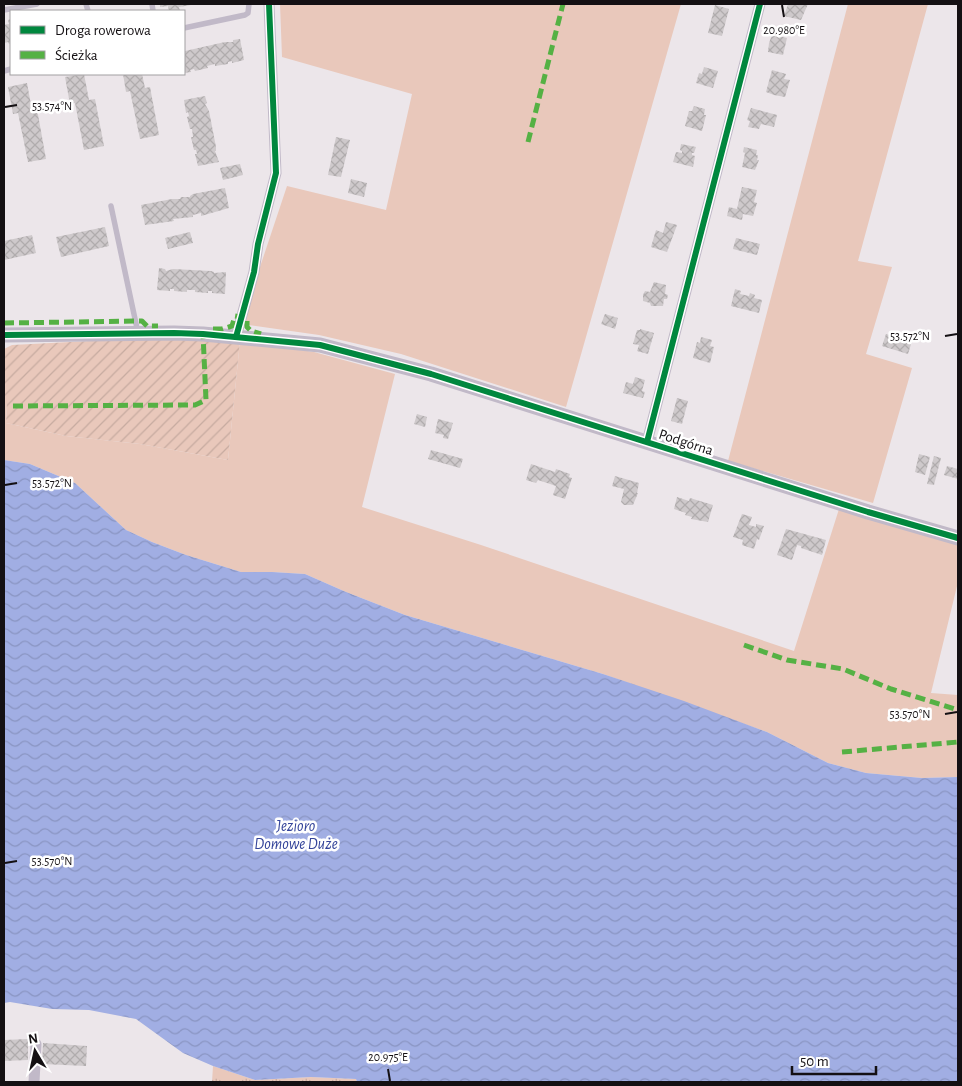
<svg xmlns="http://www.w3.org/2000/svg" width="962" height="1086" font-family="'Alegreya Sans',sans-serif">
  <defs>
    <pattern id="park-tufts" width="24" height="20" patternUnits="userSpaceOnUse" patternTransform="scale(1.25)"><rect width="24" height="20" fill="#e9c8bb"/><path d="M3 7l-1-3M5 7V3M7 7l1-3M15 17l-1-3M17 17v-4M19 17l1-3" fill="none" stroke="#c7aba0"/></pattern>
    <pattern id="garden-furrows" width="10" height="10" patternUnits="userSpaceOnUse" patternTransform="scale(1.25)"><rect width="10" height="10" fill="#e9c8bb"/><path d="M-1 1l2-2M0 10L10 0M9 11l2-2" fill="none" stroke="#c7aba0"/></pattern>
    <pattern id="water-waves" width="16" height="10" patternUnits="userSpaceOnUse" patternTransform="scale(1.25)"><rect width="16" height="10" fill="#a1aee3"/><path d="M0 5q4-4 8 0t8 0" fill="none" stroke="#8a95c2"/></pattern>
    <pattern id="building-cross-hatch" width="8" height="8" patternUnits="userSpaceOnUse" patternTransform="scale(1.25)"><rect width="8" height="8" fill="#cec9cb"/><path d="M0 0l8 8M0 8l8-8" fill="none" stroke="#b0acad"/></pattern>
  </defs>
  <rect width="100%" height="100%" fill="#ece6ea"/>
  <path fill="#e9c8bb" d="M280 4H681L566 407 401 354 319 335 241 324 287 186 386 210 412 94 282 57Z
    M848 4H928L858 261 892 267 866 354 912 368 873 503 728 461Z
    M240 341 314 352 395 374 362 507 481 545 794 651 839 509 958 545V582L931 693 958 695V777L922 778 866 773 828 763 767 732 603 674 405 615 346 592 305 574 272 572H241L186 555 152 542 126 530 75 483 30 464 4 460V403H7L6 423 66 436 140 444 228 460Z"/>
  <path fill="url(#park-tufts)" d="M213 1066 255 1080 311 1077 356 1079 357 1082H212Z"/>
  <path fill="url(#garden-furrows)" d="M168 337 240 341 228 460 140 444 66 436 6 423 7 403H4V349L12 345Z"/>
  <path fill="url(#water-waves)" d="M4 460 30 464 75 483 126 530 152 542 186 555 241 572H272L305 574 346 592 405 615 603 674 684 701 767 732 828 763 866 773 922 778 958 777V1082H357L356 1079 311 1077 255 1080 213 1066 183 1053 136 1019 89 1010 52 1009 10 1002 4 1003Z"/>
  <path fill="url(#building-cross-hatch)" d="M160 4H191V5L179 7 180 11H169L168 6 160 7Z
    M788 4H808L801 20 784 16Z
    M715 5 729 9 722 36 708 33Z
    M11 19V43L9 44 8 42 4 43V25L9 24 8 20Z
    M770 28 781 30 779 36 787 38 783 55 768 52 769 43 772 35H769Z
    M240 39 244 60 232 63V61L228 62V64L215 66V64L207 66 208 68 195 71 194 69 190 70 191 72 184 73V53L185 51 225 42H233V40Z
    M704 67 718 71 713 88 696 83 699 73 702 74Z
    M772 70 786 74 784 79 790 80 785 97 774 95 766 92Z
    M84 74 89 100 95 99 104 146 84 150 75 103 70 104 65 77Z
    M123 74H142L145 88 150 87 159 135 140 139 130 91 126 92Z
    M27 83 32 110 37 109 46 159 28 162 18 113 13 114 8 87Z
    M205 96 207 103 205 104 209 111 216 147V151H215L219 162 198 166 195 154H197L196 150H194L191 137H193L192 129H190L187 117 189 116 188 112 186 113 184 100Z
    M694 106 705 109 704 115H706L702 131 685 126 689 111H692Z
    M751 108 777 115 774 127 761 124 759 129 748 127 750 121 747 120Z
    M336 137 350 140 341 177 328 175Z
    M681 144 696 147 694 153H692V155L695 156 693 167 673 162 676 152 682 153V151L680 150Z
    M744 147 757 150 756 155H758L757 160H759L755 170 742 167 745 153 743 152Z
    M240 164 243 175 223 180 220 168Z
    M351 179 367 183 364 197 348 193Z
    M742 187 757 190 754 202 757 203 753 216 743 214 742 220 727 216 729 207 737 209Z
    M225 188 229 208 201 216V213L193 215V217L173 219 174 221 145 225 141 205 172 199H180L181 197H190V196L193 194Z
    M666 222 677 225 667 252 651 247 656 230 663 233Z
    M105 227 109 246 61 257 56 237Z
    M190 232 193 243 168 249 165 238Z
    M32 235 36 253 4 260V241Z
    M736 238 760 244 757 255 733 249Z
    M159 268 165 269 166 271 173 269 211 271 214 272V273L226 272 225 294 212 293V291H208V293L195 292V290H187V292L174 291V289H170V291L157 290Z
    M654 282 666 285 665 294 668 295 667 299H664L663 306H651L650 303 643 301V295L645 291 650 292Z
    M735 289 741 291 740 294 749 296 750 293 755 295 754 298 762 300 759 313 731 306Z
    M605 314 618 318 615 329 601 324Z
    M640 329 654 333 648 354 637 351 639 345 633 344 637 330H640Z
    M886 334 912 341 908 354 882 346Z
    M701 337 712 340 710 346 714 347 710 363 693 358 697 342 700 343Z
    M635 377 645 380 642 391 645 392 643 398 623 393 626 382 633 384Z
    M677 398 688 401 682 424 671 421Z
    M417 414 427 417 425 427 414 424Z
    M438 419 453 423 448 439 443 438 444 435 435 433Z
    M431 450 463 459 460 468 428 459Z
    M919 454 930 457 925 475 915 472Z
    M934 456 941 458 934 485 927 484Z
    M531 464 555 472 556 469 570 474 569 477 572 478 565 499 553 495 556 486 538 480 536 483 526 480Z
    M947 466 958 469V479L944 475Z
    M615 476 639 483 637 493H638L633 505H624L621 502 624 489 612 486Z
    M677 497 689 501 690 498 713 505 708 522 691 519 692 517 685 515 686 513 674 509Z
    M742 514 752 517 749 525 756 527V524L764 526 759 540 757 539 754 549 742 545 743 540 733 537Z
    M786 529 826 540 822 555 801 548V546L797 545 792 560 777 555Z
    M28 1039V1060L4 1061V1040Z
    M43 1043 87 1046 86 1066 42 1064Z"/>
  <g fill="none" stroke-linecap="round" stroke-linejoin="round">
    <path stroke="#c1b9c8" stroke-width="5.5" d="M86 4 88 11
      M152 4 153 11
      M4 10 37 4
      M184 28 245 15 248 13 249 4
      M4 71 11 69
      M111 206 138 333"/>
    <path stroke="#c1b9c8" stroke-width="11" d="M236 337 254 272 258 244 276 173 269 4
      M647 442 760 4
      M34 1082 36 1044"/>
    <path stroke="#c1b9c8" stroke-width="15" d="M4 335 174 333 203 334 320 345 431 374 868 512 958 538"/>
    <path stroke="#55b144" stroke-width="5" stroke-dasharray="10 5" stroke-linecap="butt" d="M528 142 563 4
      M4 323 142 321 147 326H158
      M213 329H222L232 326 235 316 247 318V327L251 331 261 334
      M13 406 195 405 206 400 203 334
      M744 645 787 660 843 669 891 689 958 710
      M842 752 958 742"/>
    <defs>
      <path id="cycleway" d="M4 335 174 333 203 334 320 345 431 374 868 512 958 538
        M236 337 254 272 258 244 276 173 269 4
        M647 442 760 4"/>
    </defs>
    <use href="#cycleway" stroke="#fff" stroke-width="9"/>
    <use href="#cycleway" stroke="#00873e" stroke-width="6"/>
  </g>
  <path fill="none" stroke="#141013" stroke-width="2" d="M782 5 784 17M5 107 17 105M945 336 957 334M5 485 17 483M945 714 957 712M5 863 17 861M388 1069 390 1081"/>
  <g text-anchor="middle" stroke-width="5" stroke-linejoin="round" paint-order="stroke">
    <g font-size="15" fill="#141013" stroke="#fff">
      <text transform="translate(686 442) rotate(18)" y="5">Podgórna</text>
    </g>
    <g font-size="16" font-style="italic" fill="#34449a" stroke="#fff">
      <text x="296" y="831">Jezioro<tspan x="296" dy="18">Domowe Duże</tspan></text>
    </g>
  </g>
  <g font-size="12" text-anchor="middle" fill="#141013" stroke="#fff" stroke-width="5" stroke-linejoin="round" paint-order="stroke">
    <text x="784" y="34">20.980°E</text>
    <text x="52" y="110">53.574°N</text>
    <text x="910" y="340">53.572°N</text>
    <text x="52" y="487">53.572°N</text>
    <text x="910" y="718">53.570°N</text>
    <text x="52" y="865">53.570°N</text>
    <text x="388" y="1061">20.975°E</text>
  </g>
  <rect width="962" height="1086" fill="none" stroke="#141013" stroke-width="10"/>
  <rect x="10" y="10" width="175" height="65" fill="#ffffff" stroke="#a19fa1"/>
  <rect x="20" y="26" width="25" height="8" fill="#00873e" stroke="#a19fa1"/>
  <text x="55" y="35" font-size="15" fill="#141013">Droga rowerowa</text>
  <rect x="20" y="51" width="25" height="8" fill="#55b144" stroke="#a19fa1"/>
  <text x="55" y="60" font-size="15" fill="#141013">Ścieżka</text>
  <g transform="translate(35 1051) rotate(351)" stroke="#ffffff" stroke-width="4" paint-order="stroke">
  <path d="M0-4L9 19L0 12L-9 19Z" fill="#141013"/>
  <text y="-8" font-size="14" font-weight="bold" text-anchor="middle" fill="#141013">N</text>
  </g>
  <path d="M792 1066v8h84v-8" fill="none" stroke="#141013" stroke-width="2.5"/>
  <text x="800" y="1066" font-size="15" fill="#141013" stroke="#ffffff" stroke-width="4" paint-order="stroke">50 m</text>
</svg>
